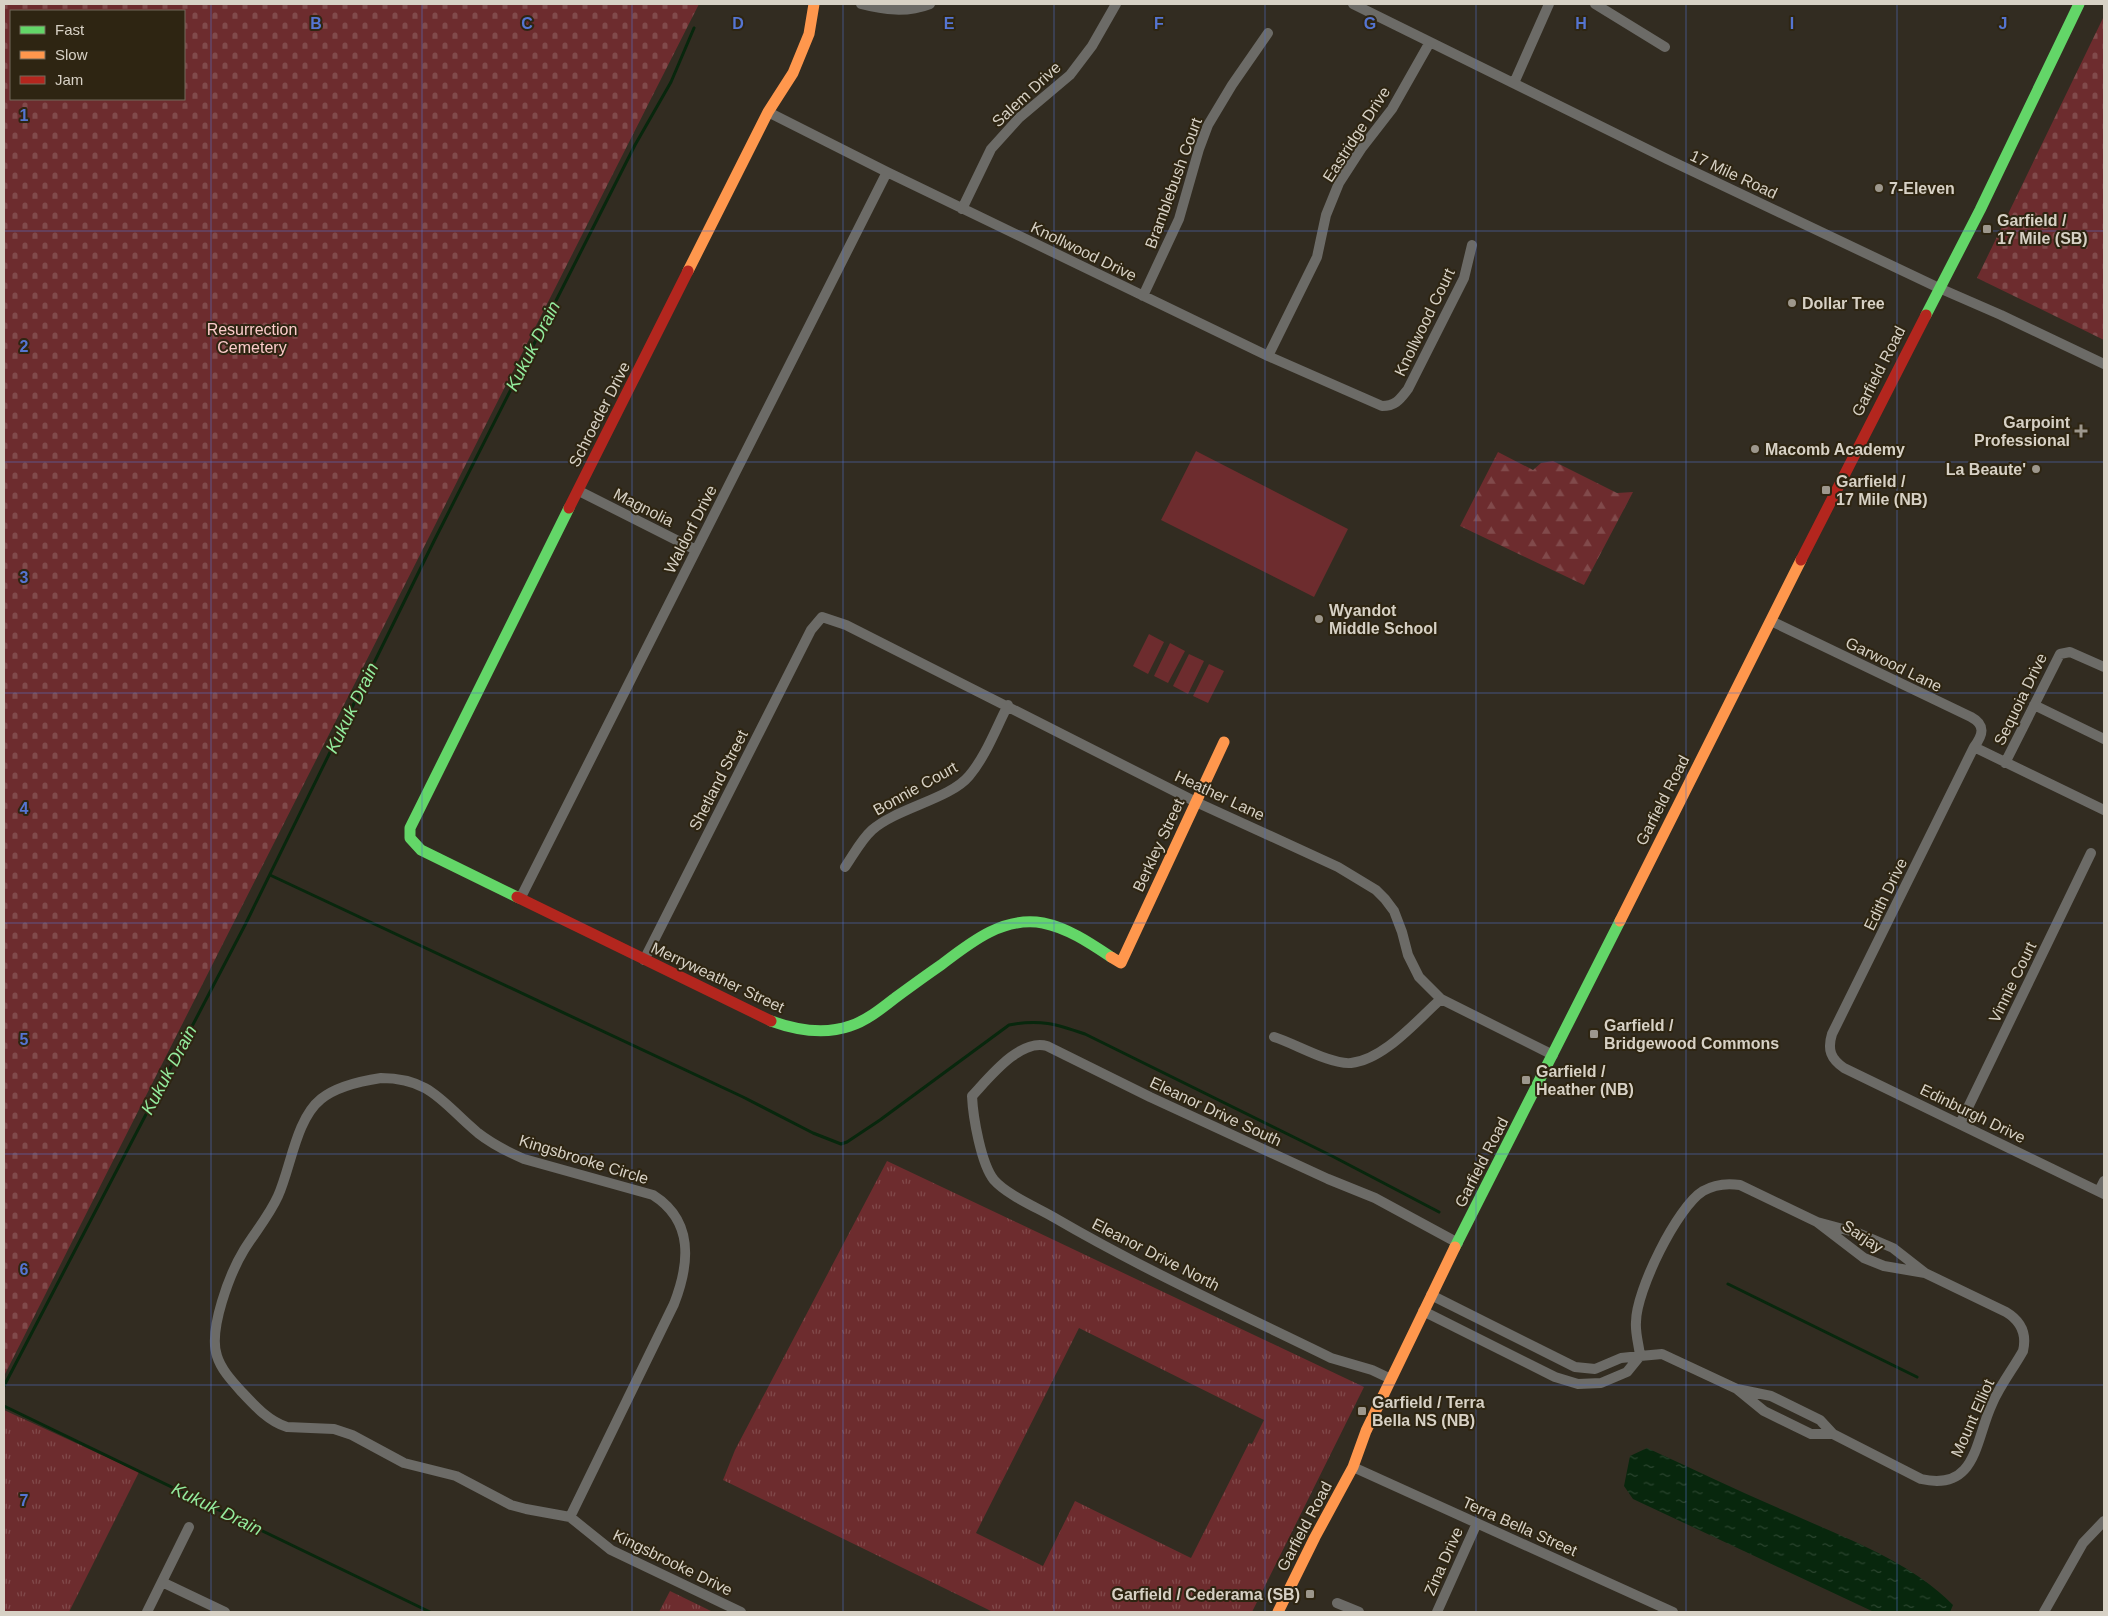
<svg xmlns="http://www.w3.org/2000/svg" width="2108" height="1616" font-family="Arial,sans-serif">
  <defs>
    <pattern id="grass-tufts" width="24" height="20" patternUnits="userSpaceOnUse" patternTransform="scale(1.25)"><rect width="24" height="20" fill="#6d2c2e"/><path d="M3 7l-1-3M5 7V3M7 7l1-3M15 17l-1-3M17 17v-4M19 17l1-3" fill="none" stroke="#814a4b"/></pattern>
    <pattern id="forest-firs" width="22" height="20" patternUnits="userSpaceOnUse" patternTransform="scale(1.25)"><rect width="22" height="20" fill="#6d2c2e"/><path d="M5 1l3.5 6h-7zM16 11l3.5 6h-7z" fill="#814a4b"/></pattern>
    <pattern id="cemetery-stones" width="16" height="16" patternUnits="userSpaceOnUse" patternTransform="scale(1.25)"><rect width="16" height="16" fill="#6d2c2e"/><path d="M2 7V4a2 2 0 0 1 4 0v3zM10 15v-3a2 2 0 0 1 4 0v3z" fill="#814a4b"/></pattern>
    <pattern id="water-ripples" width="26" height="14" patternUnits="userSpaceOnUse" patternTransform="scale(1.25)"><rect width="26" height="14" fill="#08270d"/><path d="M2 4q2-2 4 0t4 0M15 11q2-2 4 0t4 0" fill="none" stroke="#2b452f"/></pattern>
  </defs>
  <rect width="100%" height="100%" fill="#322c21"/>
  <path fill="url(#grass-tufts)" fill-rule="evenodd" d="M887 1161 1364 1387 1252 1612H993L723 1480 735 1450ZM1079 1328 1264 1420 1252 1444 1249 1443 1191 1558 1075 1501 1043 1566 976 1533Z
    M4 1410 139 1472 69 1612H4Z
    M670 1591 713 1612H659Z"/>
  <path fill="url(#forest-firs)" d="M1498 452 1533 470 1541 463 1553 461 1617 493 1633 492 1584 585 1460 526Z"/>
  <path fill="url(#cemetery-stones)" fill-rule="evenodd" d="M4 4H699L4 1376ZM11 11H184V99H11Z
    M2104 16V340L1977 278Z"/>
  <path fill="#6d2c2e" d="M1196 451 1348 529 1314 597 1161 520Z
    M1149 634 1164 642 1148 674 1133 666Z
    M1170 643 1185 651 1168 683 1154 676Z
    M1189 654 1204 661 1188 694 1173 686Z
    M1209 664 1224 671 1208 703 1193 696Z"/>
  <path fill="url(#water-ripples)" d="M1647 1448C1695 1470 1743 1493 1792 1514 1847 1539 1910 1561 1953 1605L1950 1612H1874L1633 1499 1624 1486 1630 1456Z"/>
  <g fill="none" stroke-linecap="round" stroke-linejoin="round">
    <path stroke="#08270d" stroke-width="3" d="M270 875 743 1097 813 1133 841 1144 847 1142 880 1120 1009 1025C1040 1019 1056 1024 1085 1034L1332 1156 1439 1212
      M1728 1284 1917 1377
      M4 1386 245 925 434 541 635 145 671 82 694 28
      M4 1406 430 1612"/>
    <path stroke="#6c6b67" stroke-width="10" d="M861 4C884 10 907 13 930 4
      M1353 4 1667 159 1939 288 2001 315 2104 364
      M1595 4 1665 47
      M1514 83 1549 4
      M768 112 887 172 1268 356 1382 406C1396 406 1400 399 1408 389L1464 278 1472 245
      M962 209 991 149 1019 118 1070 75 1092 46 1116 4
      M1143 296 1179 219 1199 149 1208 125 1232 85 1268 33
      M1268 356 1317 257 1326 215 1339 183 1361 149 1392 109 1430 42
      M579 491 696 550
      M1771 621 1971 717C1986 725 1983 735 1974 747L1832 1034C1827 1050 1831 1059 1844 1068L2104 1194
      M2034 705 2104 739
      M1974 747 2104 810
      M2005 763 2060 654 2070 652 2104 667
      M845 867C854 854 861 840 872 830 897 808 950 799 969 776 986 756 996 728 1008 705
      M520 899 887 172
      M644 960 811 630 822 617 846 625 1196 802 1338 867 1376 890 1385 899 1394 911 1402 932 1408 955 1419 977 1441 999 1553 1055
      M1274 1037C1294 1043 1331 1065 1351 1063 1384 1060 1417 1020 1441 999
      M381 1078C431 1078 443 1104 478 1133 492 1144 508 1152 524 1159L653 1195C694 1221 690 1263 674 1304L570 1517 526 1509 511 1505 456 1476 404 1463 352 1435 334 1429 287 1427C268 1421 254 1405 240 1390 231 1380 221 1369 217 1356 208 1330 230 1273 244 1250 255 1232 269 1216 278 1196 291 1167 296 1119 321 1099 337 1086 361 1081 381 1078Z
      M1960 1124 2091 853
      M2099 1191 2104 1181
      M1423 1311 1555 1377 1578 1384 1601 1383 1627 1372 1640 1356 1621 1358 1595 1369 1575 1367 1431 1295
      M1391 1379 1372 1370 1331 1358C1239 1313 1144 1270 1055 1218 1038 1208 1007 1195 994 1180 981 1164 973 1117 972 1096 989 1078 1020 1038 1047 1046L1150 1097 1328 1179 1375 1198 1458 1243
      M1737 1389 1764 1411 1811 1434H1833L1820 1420 1771 1396 1737 1389 1662 1354 1640 1356C1639 1345 1635 1333 1636 1322 1636 1291 1677 1207 1703 1191 1715 1184 1727 1183 1740 1185L1817 1222
      M1833 1434 1921 1479C1977 1492 1975 1440 1992 1404 2000 1385 2013 1369 2023 1351 2027 1334 2021 1321 2006 1312L1925 1273 1893 1248 1858 1233 1817 1222 1864 1258 1884 1266 1925 1273
      M1353 1467 1673 1612
      M570 1517 611 1550 741 1612
      M162 1582 225 1612
      M1337 1603 1359 1612
      M147 1612 189 1527
      M1437 1612 1477 1523
      M2044 1612 2083 1543 2104 1521"/>
    <path stroke="#63d668" stroke-width="11" d="M1926 315 1980 210 2079 4
      M517 897 421 850 410 838V828L569 508
      M771 1021C796 1030 824 1035 850 1026 866 1021 881 1009 895 998 910 987 925 976 941 965 971 942 1003 916 1043 923 1068 928 1090 943 1111 957
      M1455 1247 1620 921"/>
    <path stroke="#ff974d" stroke-width="11" d="M688 271 768 112 793 73 809 34 814 4
      M1620 921 1801 560
      M1111 957 1121 963 1224 742
      M1278 1612 1315 1537 1353 1467 1366 1431 1455 1247"/>
    <path stroke="#b3261e" stroke-width="11" d="M569 508 688 271
      M1801 560 1926 315
      M517 897 771 1021"/>
  </g>
  <path fill="none" stroke="#5575d2" stroke-width="1" stroke-opacity="0.55" d="M211 4V1612M422 4V1612M632 4V1612M843 4V1612M1054 4V1612M1265 4V1612M1476 4V1612M1686 4V1612M1897 4V1612M4 231H2104M4 462H2104M4 693H2104M4 923H2104M4 1154H2104M4 1385H2104"/>
  <g fill="#9d978c" stroke="#2e2512" stroke-width="2">
    <circle cx="1879" cy="188" r="5"/>
    <rect x="1982" y="224" width="10" height="10" rx="2.5"/>
    <circle cx="1792" cy="303" r="5"/>
    <path d="M2078.5 423.5h5v5h5v5h-5v5h-5v-5h-5v-5h5z"/>
    <circle cx="1755" cy="449" r="5"/>
    <circle cx="2036" cy="469" r="5"/>
    <rect x="1821" y="485" width="10" height="10" rx="2.5"/>
    <circle cx="1319" cy="619" r="5"/>
    <rect x="1589" y="1029" width="10" height="10" rx="2.5"/>
    <rect x="1521" y="1075" width="10" height="10" rx="2.5"/>
    <rect x="1357" y="1406" width="10" height="10" rx="2.5"/>
    <rect x="1305" y="1589" width="10" height="10" rx="2.5"/>
  </g>
  <g text-anchor="middle" stroke-width="4" stroke-linejoin="round" paint-order="stroke">
    <g font-size="16" fill="#d7d1c5" stroke="#2e2512">
      <text transform="translate(1026 94) rotate(-43)" y="6">Salem Drive</text>
      <text transform="translate(1356 134) rotate(-57)" y="6">Eastridge Drive</text>
      <text transform="translate(1734 174) rotate(25)" y="6">17 Mile Road</text>
      <text transform="translate(1173 183) rotate(-70)" y="6">Bramblebush Court</text>
      <text transform="translate(1084 251) rotate(26)" y="6">Knollwood Drive</text>
      <text transform="translate(1424 322) rotate(-64)" y="6">Knollwood Court</text>
      <text transform="translate(1878 371) rotate(-63)" y="6">Garfield Road</text>
      <text transform="translate(599 414) rotate(-63)" y="6">Schroeder Drive</text>
      <text transform="translate(644 507) rotate(27)" y="6">Magnolia</text>
      <text transform="translate(690 529) rotate(-63)" y="6">Waldorf Drive</text>
      <text transform="translate(1894 664) rotate(26)" y="6">Garwood Lane</text>
      <text transform="translate(2020 699) rotate(-64)" y="6">Sequoia Drive</text>
      <text transform="translate(718 780) rotate(-63)" y="6">Shetland Street</text>
      <text transform="translate(915 788) rotate(-29)" y="6">Bonnie Court</text>
      <text transform="translate(1220 795) rotate(25)" y="6">Heather Lane</text>
      <text transform="translate(1662 800) rotate(-63)" y="6">Garfield Road</text>
      <text transform="translate(1158 845) rotate(-65)" y="6">Berkley Street</text>
      <text transform="translate(1885 894) rotate(-64)" y="6">Edith Drive</text>
      <text transform="translate(718 977) rotate(25)" y="6">Merryweather Street</text>
      <text transform="translate(2012 982) rotate(-64)" y="6">Vinnie Court</text>
      <text transform="translate(1216 1111) rotate(25)" y="6">Eleanor Drive South</text>
      <text transform="translate(1973 1113) rotate(26)" y="6">Edinburgh Drive</text>
      <text transform="translate(584 1159) rotate(17)" y="6">Kingsbrooke Circle</text>
      <text transform="translate(1481 1162) rotate(-63)" y="6">Garfield Road</text>
      <text transform="translate(1863 1236) rotate(34)" y="6">Sarjay</text>
      <text transform="translate(1156 1254) rotate(27)" y="6">Eleanor Drive North</text>
      <text transform="translate(1972 1418) rotate(-66)" y="6">Mount Elliot</text>
      <text transform="translate(1304 1526) rotate(-62)" y="6">Garfield Road</text>
      <text transform="translate(1520 1526) rotate(24)" y="6">Terra Bella Street</text>
      <text transform="translate(1443 1561) rotate(-66)" y="6">Zina Drive</text>
      <text transform="translate(673 1562) rotate(26)" y="6">Kingsbrooke Drive</text>
    </g>
    <g font-size="16" font-weight="bold" fill="#d7d1c5" stroke="#2e2512" text-anchor="start">
      <text x="1889" y="194">7-Eleven</text>
      <text x="1997" y="226">Garfield /<tspan x="1997" dy="18">17 Mile (SB)</tspan></text>
      <text x="1802" y="309">Dollar Tree</text>
      <text x="2070" y="428" text-anchor="end">Garpoint<tspan x="2070" dy="18">Professional</tspan></text>
      <text x="1765" y="455">Macomb Academy</text>
      <text x="2026" y="475" text-anchor="end">La Beaute'</text>
      <text x="1836" y="487">Garfield /<tspan x="1836" dy="18">17 Mile (NB)</tspan></text>
      <text x="1329" y="616">Wyandot<tspan x="1329" dy="18">Middle School</tspan></text>
      <text x="1604" y="1031">Garfield /<tspan x="1604" dy="18">Bridgewood Commons</tspan></text>
      <text x="1536" y="1077">Garfield /<tspan x="1536" dy="18">Heather (NB)</tspan></text>
      <text x="1372" y="1408">Garfield / Terra<tspan x="1372" dy="18">Bella NS (NB)</tspan></text>
      <text x="1300" y="1600" text-anchor="end">Garfield / Cederama (SB)</text>
    </g>
    <g font-size="16" fill="#fbcbca" stroke="#2e2512">
      <text x="252" y="335">Resurrection<tspan x="252" dy="18">Cemetery</tspan></text>
    </g>
    <g font-size="18" font-style="italic" fill="#93eb9d" stroke="#2e2512">
      <text transform="translate(533 346) rotate(-63)" y="6">Kukuk Drain</text>
      <text transform="translate(352 708) rotate(-64)" y="6">Kukuk Drain</text>
      <text transform="translate(169 1070) rotate(-62)" y="6">Kukuk Drain</text>
      <text transform="translate(217 1509) rotate(26)" y="6">Kukuk Drain</text>
    </g>
  </g>
  <g font-size="16" text-anchor="middle" font-weight="bold" fill="#5575d2" stroke="#2e2512" stroke-width="4" stroke-linejoin="round" paint-order="stroke">
    <text x="316" y="29">B</text>
    <text x="527" y="29">C</text>
    <text x="738" y="29">D</text>
    <text x="949" y="29">E</text>
    <text x="1159" y="29">F</text>
    <text x="1370" y="29">G</text>
    <text x="1581" y="29">H</text>
    <text x="1792" y="29">I</text>
    <text x="2003" y="29">J</text>
    <text x="24" y="121">1</text>
    <text x="24" y="352">2</text>
    <text x="24" y="583">3</text>
    <text x="24" y="814">4</text>
    <text x="24" y="1045">5</text>
    <text x="24" y="1275">6</text>
    <text x="24" y="1506">7</text>
  </g>
  <rect width="2108" height="1616" fill="none" stroke="#d7d1c5" stroke-width="10"/>
  <rect x="10" y="10" width="175" height="90" fill="#2e2512" stroke="#726a5a"/>
  <rect x="20" y="26" width="25" height="8" fill="#63d668" stroke="#726a5a"/>
  <text x="55" y="35" font-size="15" fill="#d7d1c5">Fast</text>
  <rect x="20" y="51" width="25" height="8" fill="#ff974d" stroke="#726a5a"/>
  <text x="55" y="60" font-size="15" fill="#d7d1c5">Slow</text>
  <rect x="20" y="76" width="25" height="8" fill="#b3261e" stroke="#726a5a"/>
  <text x="55" y="85" font-size="15" fill="#d7d1c5">Jam</text>
</svg>
